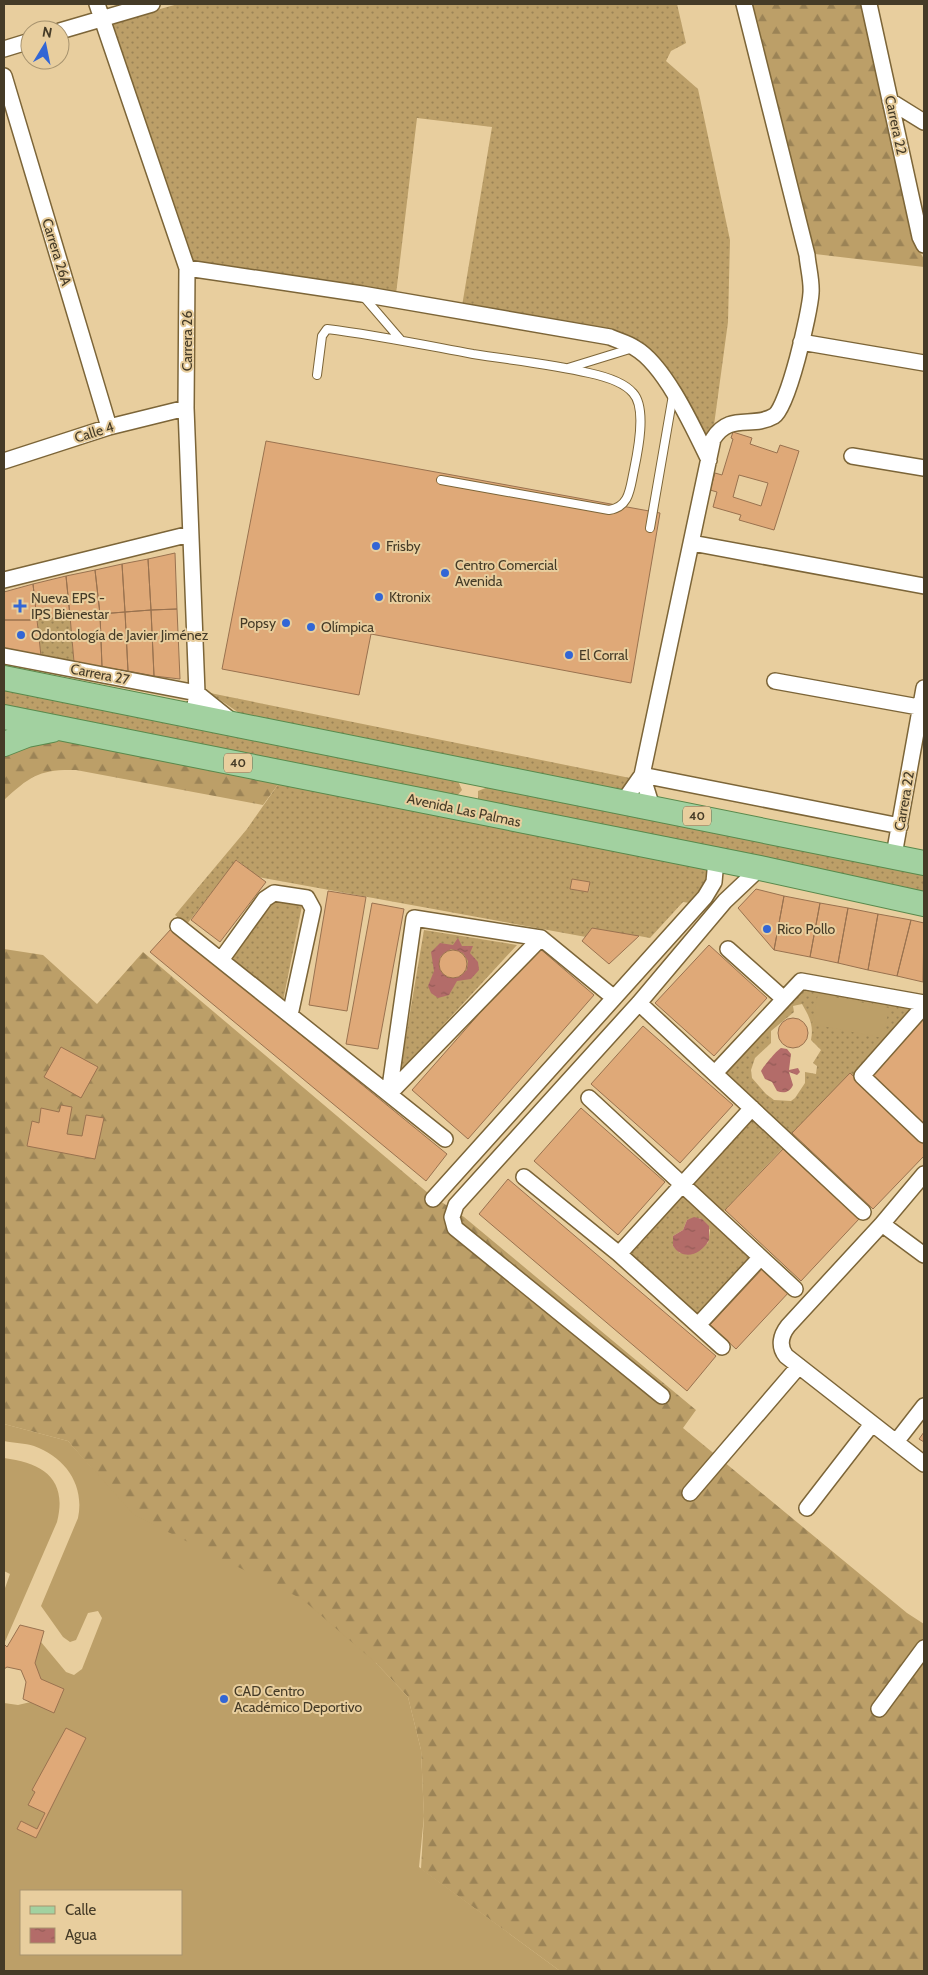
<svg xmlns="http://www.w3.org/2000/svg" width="928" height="1975" font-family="Cabin,sans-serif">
  <defs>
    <pattern id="grass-dots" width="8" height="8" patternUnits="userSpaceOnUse" patternTransform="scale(1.25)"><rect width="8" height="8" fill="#bc9f68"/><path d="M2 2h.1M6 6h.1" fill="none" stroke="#9b8356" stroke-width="1.8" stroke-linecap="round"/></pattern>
    <pattern id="forest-firs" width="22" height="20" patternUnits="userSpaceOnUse" patternTransform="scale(1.25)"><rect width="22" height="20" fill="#bc9f68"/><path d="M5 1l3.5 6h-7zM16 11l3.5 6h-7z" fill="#9b8356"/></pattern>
    <pattern id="water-ripples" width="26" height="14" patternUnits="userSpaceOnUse" patternTransform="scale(1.25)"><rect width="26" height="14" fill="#b36c69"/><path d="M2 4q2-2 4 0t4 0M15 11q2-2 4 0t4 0" fill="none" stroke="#935a56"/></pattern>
  </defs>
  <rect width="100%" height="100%" fill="#e8ce9e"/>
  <path fill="url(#grass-dots)" fill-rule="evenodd" d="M178 4H677L686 43 671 51 666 61 698 89 730 240 728 322 714 425 706 440C687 405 671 367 640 342L462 306 492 127 417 118 396 294 192 261 110 23Z
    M70 616 74 662 41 656 37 620Z
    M4 688 458 781 462 790 456 797 4 707Z
    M210 693 635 779 624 792 245 717Z
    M279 783 707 869V881L690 903 683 902 650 938 639 936 586 937 258 877 237 860 187 924 175 915 247 829ZM572 879 590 882 589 892 570 889Z
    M488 787 924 874V893L480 801 478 799V791Z
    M274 900 302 906 283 1001 232 959Z
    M424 930 517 945 400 1072Z
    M803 988 914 1008 858 1081 850 1074 790 1135 723 1073ZM802 1004C809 1016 814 1025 811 1040L821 1050 813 1063 817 1066 816 1074 805 1072V1083L795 1098 791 1101 774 1100 766 1094 752 1078 751 1070 755 1058 771 1043V1031L794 1012 793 1006Z
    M753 1117 784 1147 722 1213 692 1184Z
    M683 1193 752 1259 698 1316 628 1253ZM700 1218 710 1230 708 1243 680 1253 673 1246V1236L683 1230 687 1220Z"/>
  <path fill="url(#forest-firs)" d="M751 4H863L913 240 924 259V267L815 254Z
    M65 739 279 783 263 805 76 770C40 769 30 776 4 800V756L17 749Z
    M4 949 43 955 97 1004 143 952 428 1193 464 1217 696 1410 683 1428 907 1613 924 1624V1971H560L421 1869 424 1816 421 1750 408 1697 376 1663 355 1660 136 1520 68 1441 4 1424Z"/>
  <path fill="#bc9f68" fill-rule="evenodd" d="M818 994 889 1008 883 1038 812 1024Z
    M4 1424 68 1441 134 1515 302 1599 376 1663 408 1697 421 1750 424 1816 419 1867 560 1971H4V1703L18 1705 39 1700 30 1657 36 1636 66 1672 74 1675 82 1669 102 1618 98 1611 88 1613 76 1640 70 1642 63 1637 41 1606 78 1518C85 1485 65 1457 34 1446 25 1443 14 1443 4 1441ZM21 1891H181V1954H21Z
    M4 1458C43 1463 68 1479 57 1522L4 1644V1591L10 1574 4 1571Z"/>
  <path fill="url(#water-ripples)" fill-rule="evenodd" d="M458 938 462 946H473L470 953 478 962 479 970 471 979 457 981 449 995 438 998 431 993 428 986 434 971 431 952 440 943 453 945ZM451 949 463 953 468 961 467 970 456 978 447 977 439 966 440 957Z
    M781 1048 787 1049 791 1054 789 1070 798 1068 800 1072 797 1075 789 1072 793 1085C790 1092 784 1094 777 1091L772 1082 765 1079 761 1071C763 1067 777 1050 781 1048Z
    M694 1217 702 1219 709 1226V1240C701 1255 683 1261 673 1246V1236L683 1230 687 1220Z"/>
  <path fill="#dfa978" stroke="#99724f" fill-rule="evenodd" d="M733 432 752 438 750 444 777 453 780 445 799 451 774 530 739 520 741 515 713 507 717 492 710 490 715 473 722 475 733 439 731 438ZM739 475 768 483 761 506 733 497Z
    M266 441 660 513 631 683 371 634 359 695 222 669Z
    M175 553 177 609 151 610 148 559Z
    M148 559 151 610 125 612 122 564Z
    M122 564 125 612 100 614 95 570Z
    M95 570 100 614 70 616 66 576Z
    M66 576 70 616 37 620 33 584Z
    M33 584 37 620H4V592Z
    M177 609 180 679 154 676 151 610Z
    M151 610 154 676 128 671 125 612Z
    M125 612 128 671 102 667 100 614Z
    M100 614 102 667 74 662 70 616Z
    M4 620H37L41 656 4 649Z
    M236 860 266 882 220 942 191 920Z
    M572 879 590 882 588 892 570 889Z
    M756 889 784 896 774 950 738 908Z
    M328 891 366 897 347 1011 309 1005Z
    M784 896 820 903 810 957 774 950Z
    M372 903 404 909 378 1049 346 1044Z
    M820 903 848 908 838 963 810 957Z
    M848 908 878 914 868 970 838 963Z
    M878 914 911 920 897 976 868 970Z
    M911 920 924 923 923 982 897 976Z
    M592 928 639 936 609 964 582 941Z
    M171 929 447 1154 426 1181 150 952Z
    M709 945 767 998 714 1056 655 1003Z
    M538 947 594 995 468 1139 412 1090Z
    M439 964a14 14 0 1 1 28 0a14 14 0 1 1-28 0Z
    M778 1033a15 15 0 1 1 30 0a15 15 0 1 1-30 0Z
    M924 1019V1127L870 1075Z
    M643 1026 733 1105 680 1163 591 1084Z
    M61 1047 98 1067 81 1098 44 1077Z
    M850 1073 924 1144V1156L873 1209 792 1133Z
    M61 1105 72 1107 67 1134 82 1136 86 1115 104 1118 95 1159 27 1146 32 1121 39 1123 41 1108 59 1112Z
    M581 1108 665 1182 618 1235 534 1161Z
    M783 1149 859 1219 801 1281 725 1210Z
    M508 1179 716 1356 687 1391 479 1214Z
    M764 1267 790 1291 736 1349 710 1325Z
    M924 1432V1442L919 1439Z
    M20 1625 44 1631 35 1663 41 1679 64 1689 54 1713 23 1699 26 1682 21 1670 7 1667 4 1669V1644L7 1647Z
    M66 1728 86 1738 36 1838 17 1829 21 1821 37 1829 45 1813 28 1805 35 1792 32 1790Z"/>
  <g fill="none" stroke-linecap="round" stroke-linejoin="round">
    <defs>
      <path id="service" d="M363 296 400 339
        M568 368 633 348
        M317 375 322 336 327 329C376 335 424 345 473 354 511 360 551 364 589 373 603 376 623 381 633 393 647 408 638 451 634 470 630 488 630 507 609 510L441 480
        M650 528 673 395"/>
      <path id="minor" d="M97 4 187 268 186 408 197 693 193 718
        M869 4 920 237 924 245
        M60 31 152 4
        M4 49 30 41
        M4 76 109 427
        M890 101 924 122
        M187 268 362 294 610 337C619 341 628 343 635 348 665 365 694 429 709 460
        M801 342 924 363
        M852 456 924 468
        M4 461 109 427 186 408
        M692 543 924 586
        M4 580 190 534
        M4 656 197 693 233 722
        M775 681 924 708
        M642 775 900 826
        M642 775 652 807
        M623 802 642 775 713 439C730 412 752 429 774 416 788 408 810 312 811 293 812 281 808 267 807 255L744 4
        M894 855 924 688
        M178 926 445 1139
        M728 949 784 999
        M221 960 265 899 274 893 307 898 313 909 290 1015
        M639 1003 863 1212
        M924 1006 862 1076 924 1135
        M715 1073 801 981 924 1003
        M389 1094 414 918 541 938 613 997
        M389 1094 541 938
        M589 1098 795 1289
        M924 1174 882 1224 788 1326C781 1335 778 1346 786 1356L924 1464
        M524 1177 619 1254 722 1347
        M433 1199 705 897 714 882 716 860
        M882 1224 924 1255
        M619 1254 752 1108
        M698 1325 760 1258
        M662 1396 455 1228 452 1217 456 1205 639 1003 725 901 760 868
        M896 1442 924 1406
        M690 1493 799 1366
        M807 1508 872 1424
        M879 1709 924 1648"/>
      <path id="primary" d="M4 678 924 863
        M4 717 760 868 924 904
        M4 744 27 735 52 730"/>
    </defs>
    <use href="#service" stroke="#7c6538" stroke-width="10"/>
    <use href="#minor" stroke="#7c6538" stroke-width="18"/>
    <use href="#primary" stroke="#59894c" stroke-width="26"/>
    <use href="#service" stroke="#fff" stroke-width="8"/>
    <use href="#minor" stroke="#fff" stroke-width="15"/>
    <use href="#primary" stroke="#a2d1a0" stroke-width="24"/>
  </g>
  <g fill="#3266d5" stroke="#e8ce9e" stroke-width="2">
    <circle cx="376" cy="546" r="5"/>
    <circle cx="445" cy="573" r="5"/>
    <circle cx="379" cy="597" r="5"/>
    <path d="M17.5 598.5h5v5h5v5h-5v5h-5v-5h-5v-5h5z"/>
    <circle cx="286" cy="623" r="5"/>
    <circle cx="311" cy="627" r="5"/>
    <circle cx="21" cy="635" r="5"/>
    <circle cx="569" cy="655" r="5"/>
    <circle cx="767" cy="929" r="5"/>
    <circle cx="224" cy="1699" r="5"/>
  </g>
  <g text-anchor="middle" stroke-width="4" stroke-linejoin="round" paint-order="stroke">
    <g fill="#e8ce9e" stroke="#76674b" stroke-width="1">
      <rect x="224" y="753.5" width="28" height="19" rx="4"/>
      <rect x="683" y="806.5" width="28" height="19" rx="4"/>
    </g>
    <g font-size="12" font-weight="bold" fill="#453b27">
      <text x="238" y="767">40</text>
      <text x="697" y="820">40</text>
    </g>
    <g font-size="14" fill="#453b27" stroke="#e8ce9e">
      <text transform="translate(896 125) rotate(78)" y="5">Carrera 22</text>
      <text transform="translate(57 252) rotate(73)" y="5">Carrera 26A</text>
      <text transform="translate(187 341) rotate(-90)" y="5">Carrera 26</text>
      <text transform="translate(94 432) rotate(-17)" y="5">Calle 4</text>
      <text transform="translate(100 674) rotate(11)" y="5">Carrera 27</text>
      <text transform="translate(904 801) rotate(-80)" y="5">Carrera 22</text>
      <text transform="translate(464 810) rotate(12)" y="5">Avenida Las Palmas</text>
    </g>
    <g font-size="14" fill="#453b27" stroke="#e8ce9e" text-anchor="start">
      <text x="386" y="551">Frisby</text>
      <text x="455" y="570">Centro Comercial<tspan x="455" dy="16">Avenida</tspan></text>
      <text x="389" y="602">Ktronix</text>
      <text x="31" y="603">Nueva EPS -<tspan x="31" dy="16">IPS Bienestar</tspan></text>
      <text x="276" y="628" text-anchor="end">Popsy</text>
      <text x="321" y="632">Olímpica</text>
      <text x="31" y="640">Odontología de Javier Jiménez</text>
      <text x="579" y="660">El Corral</text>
      <text x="777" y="934">Rico Pollo</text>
      <text x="234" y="1696">CAD Centro<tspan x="234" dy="16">Académico Deportivo</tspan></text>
    </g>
  </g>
  <rect width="928" height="1975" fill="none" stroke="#453b27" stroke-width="10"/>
  <rect x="20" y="1890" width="162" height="65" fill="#e8ce9e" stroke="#a7936e"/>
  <rect x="30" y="1906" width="25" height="8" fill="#a2d1a0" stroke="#a7936e"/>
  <text x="65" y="1915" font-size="15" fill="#453b27">Calle</text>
  <rect x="30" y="1928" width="25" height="15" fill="url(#water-ripples)" stroke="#a7936e"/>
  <text x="65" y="1940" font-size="15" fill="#453b27">Agua</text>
  <g transform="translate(45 45) rotate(10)"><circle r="24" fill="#e8ce9e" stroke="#a7936e"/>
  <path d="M0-4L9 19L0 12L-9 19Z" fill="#3266d5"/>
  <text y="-8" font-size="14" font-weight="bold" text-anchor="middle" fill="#453b27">N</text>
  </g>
</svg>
